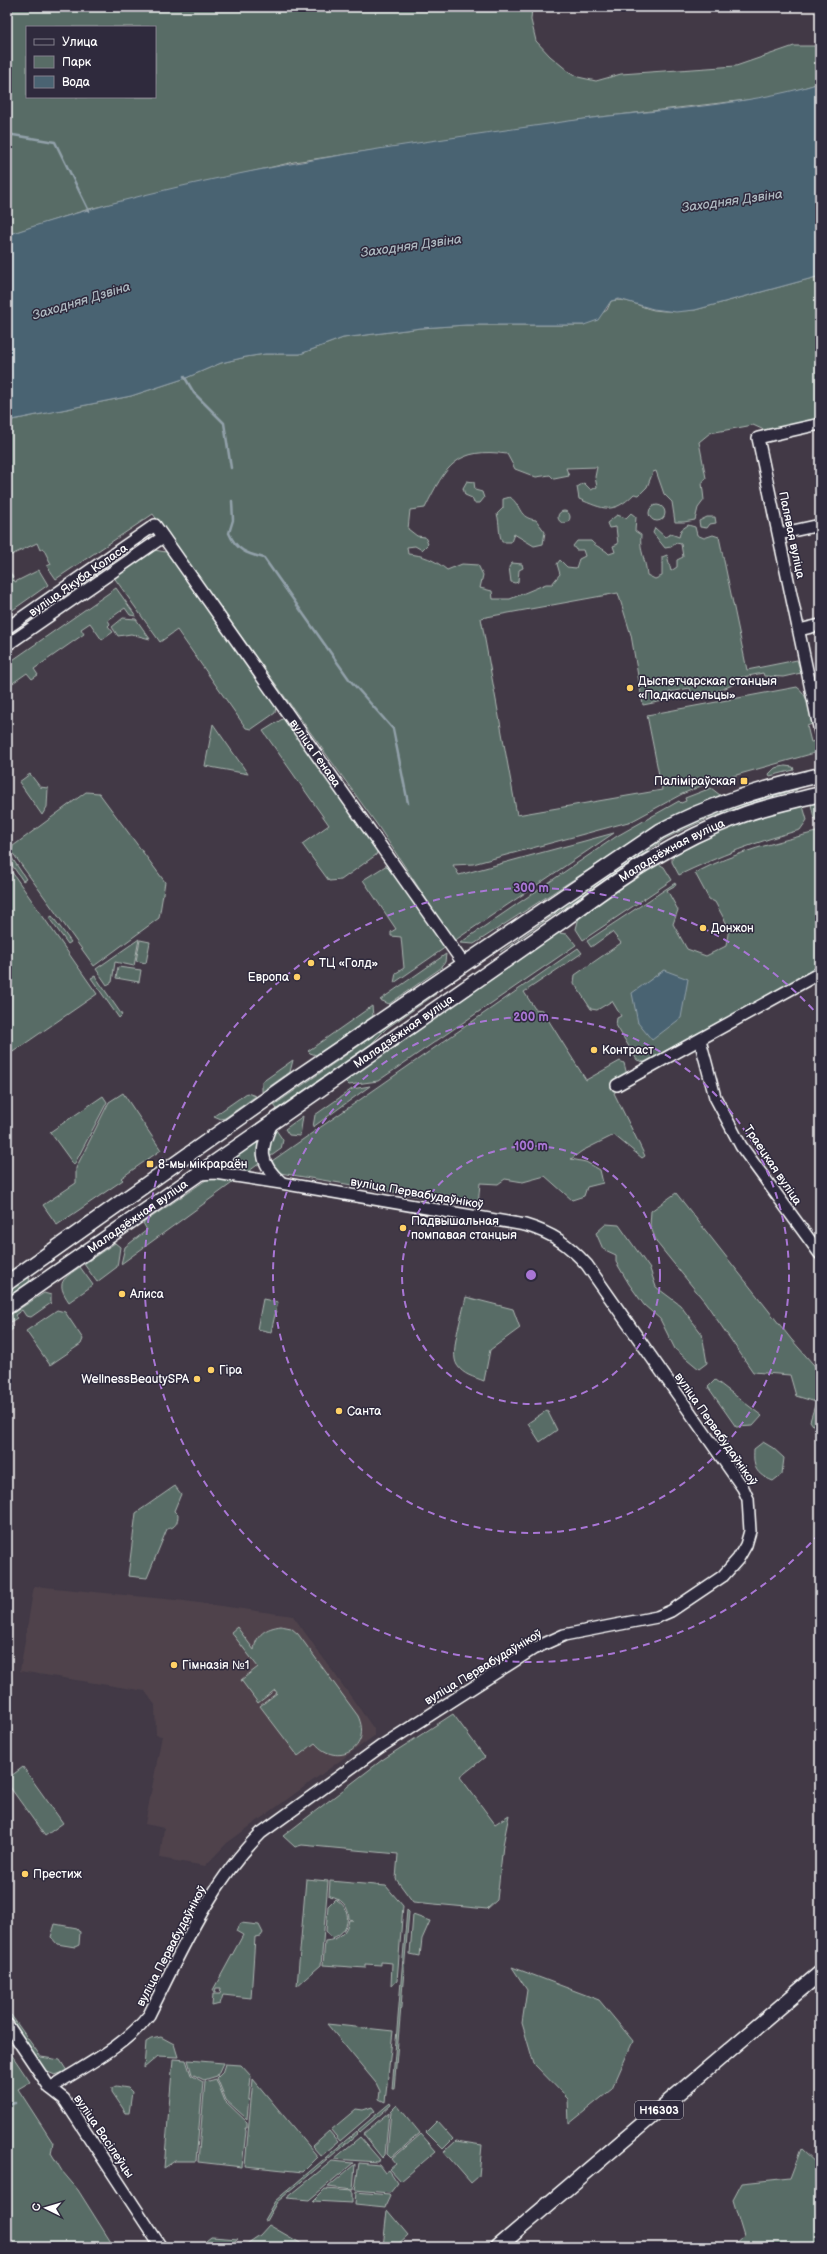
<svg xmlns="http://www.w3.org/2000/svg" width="827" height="2254" font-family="'Balsamiq Sans',sans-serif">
  <rect width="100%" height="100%" fill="#423946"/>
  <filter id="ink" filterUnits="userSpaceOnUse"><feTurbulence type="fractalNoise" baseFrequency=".025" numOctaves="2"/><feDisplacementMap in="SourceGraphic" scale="8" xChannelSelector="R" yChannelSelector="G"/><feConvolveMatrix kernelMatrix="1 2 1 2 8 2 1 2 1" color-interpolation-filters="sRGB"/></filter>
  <g filter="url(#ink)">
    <path fill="#4f434c" d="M34 1586 184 1601 293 1616 374 1729V1736L227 1843 205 1866 160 1858 164 1828 145 1824 162 1736 156 1735 155 1705 145 1691 20 1671Z"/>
    <path fill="#586c66" stroke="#acb6b2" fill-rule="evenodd" d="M7 7H532L531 20 536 41 550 56 568 71 578 77 596 81 621 74 736 66 794 46H820V83L783 94 755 99 592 118 294 162 89 209 7 235ZM27 27H155V97H27Z
      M820 276V420L764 430 753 425 710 433 699 442 706 478 702 483 704 500 698 508 695 520 684 522H675L672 502 664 494 656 471 653 472 647 487 639 495 634 494C613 515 603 509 579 499L577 487 584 483 591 490 597 487 595 477 597 467 566 468 569 476 554 479 550 475 536 477 515 469 507 454C457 447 446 465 425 508L410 510 408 529 417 536 425 537 428 544 422 550 415 546 407 547 408 554C423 555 435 560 447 570L462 564 478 565 483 575 480 588 492 591 493 599H510L546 584H552L560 574 557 564 560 560 567 567 576 568 579 559 585 556 583 550H576L573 546 577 541H591C597 548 604 548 609 554L615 552 613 546 618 544 616 527 609 528 607 523 617 515 626 518 631 513 636 517 635 531 641 535C639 551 646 560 647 575L655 579 662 576V557L667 555 671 571 677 567V560L683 557 681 544 676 543 671 547 665 548 653 533 655 528 665 537 671 534 679 537 681 530 688 525 695 527 697 535 704 538 713 535 719 537 747 670 797 660 801 673 783 677 764 676 763 673 738 678 739 682C725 688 706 698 691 692L690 688 669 692V696L663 701 643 705 631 635 618 593 481 618 517 815 662 790 647 715 797 687C809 695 809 711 812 724L807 726 811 742 815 741 818 752 708 783 682 794 632 821 473 864 453 865 459 875 614 833 454 941 378 826 153 514 56 579 47 566 51 564 43 548 40 550 37 543 7 557V421L131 396 186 378 221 363 246 357 265 354H300L343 338 421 328 466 325H584L607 310 611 301C626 297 639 307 654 310 667 312 681 311 695 310Z
      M467 481 474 482 475 490 482 492 484 498 480 503H474L472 498 465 495 463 488Z
      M510 497C522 506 518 518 536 520L545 532 543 544 534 546 514 534 511 542H502C498 532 500 524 497 514L503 508V499Z
      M649 513a8 8 0 1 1 16 0a8 8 0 1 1-16 0Z
      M558 517a6 6 0 1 1 12 0a6 6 0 1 1-12 0Z
      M707 517H715L716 523 710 524 707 528 700 527 699 521Z
      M154 550 166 552 172 557 276 706 275 713 252 729 246 728 177 630 160 642 113 576Z
      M512 563 522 564 523 568 519 570 518 582 515 583 511 582 509 567Z
      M7 566 15 582 39 570 48 585 7 614Z
      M116 588 136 616 130 615 125 608 108 620 110 624 108 626 113 632 102 640 90 623 81 629 84 634 34 669 38 675 32 679 27 673 7 687V664Z
      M123 618 136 619 150 639 131 634 118 636 112 627Z
      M284 718 378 850 376 855 341 880 329 881 302 844 329 825 263 731Z
      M213 724 248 774 205 766Z
      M785 766 793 767 794 770 770 776 769 774 775 768Z
      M30 774 40 787 48 788 47 807 42 815 19 782Z
      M711 788 720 795 642 835 474 944 460 943 617 836 679 801 681 803 686 801 685 798Z
      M797 789V790C752 802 706 817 665 839L500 952 554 914 568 900 682 825 735 806Z
      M86 792 99 793 165 882 159 918 94 966 12 852 13 846Z
      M815 803 820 804V822L814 818 811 804Z
      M803 806 807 820 800 830C758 841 719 856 679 875L672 862V855L674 851 745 820Z
      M820 831V967L663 1052 647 1063 637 1060 616 1025 617 1018 621 1016 612 1001 597 1010 591 1009 574 983 575 975 621 943 612 932 591 947 587 941 675 883 676 885 667 890 678 910 673 924 687 949 706 956 726 946 729 928 715 902 709 899 695 873C735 852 777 842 820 831ZM664 970 638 1023 649 981Z
      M8 852 26 879 23 881 7 858Z
      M657 863 664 867 672 880 583 940 576 929 579 917 609 893Z
      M7 865 97 994 7 1056Z
      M387 865 446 947 394 983 396 973 404 968 401 937 391 936V932L396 929 363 880Z
      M52 916 71 942 68 944 49 918Z
      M558 933 567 934 576 945 378 1081 349 1085 345 1081Z
      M139 939 134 966 115 962 112 982 107 985 96 969Z
      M140 940 150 942 146 963 136 961Z
      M578 948 582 953 524 992 535 1009 542 1010 586 1080 620 1061 624 1063 627 1075 614 1083 618 1090 614 1093 645 1156 642 1158 614 1135 582 1151 571 1159 586 1162 600 1170 603 1183 587 1187 584 1196 572 1200 545 1176 523 1182 505 1179 498 1184 480 1183 478 1206 274 1172 269 1163Z
      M446 954 445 962 441 968 389 1004 380 1000Z
      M118 967 141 970 139 982 116 978Z
      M95 976 122 1015 119 1018 91 978Z
      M435 993 436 994 387 1028 371 1044 277 1109 274 1105Z
      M372 1006 373 1016 316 1055 310 1053 308 1051Z
      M293 1060 290 1072 262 1092V1082Z
      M370 1086 313 1127 315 1115 352 1089Z
      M123 1093 161 1150 121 1178 123 1180 57 1225 43 1205 76 1183V1168L109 1102Z
      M247 1093 256 1096 225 1118 221 1119 214 1116Z
      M103 1096 107 1102 74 1165 50 1132Z
      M303 1116 300 1136 289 1135 285 1129Z
      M276 1130 283 1140 281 1149 267 1159 271 1135Z
      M259 1141 260 1163 245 1174 219 1169Z
      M209 1178 235 1181 121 1264 125 1247 147 1230 143 1223Z
      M676 1193 791 1339 820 1372V1435L810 1421 816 1402 796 1396 790 1375 753 1372 705 1302 657 1243 650 1225 651 1211Z
      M606 1224 619 1225 650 1269 656 1287 680 1305 702 1334 707 1363 699 1369 675 1349 660 1319 644 1305 629 1284 616 1262V1255L603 1249 596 1233Z
      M115 1243 120 1247 117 1267 97 1282 84 1264Z
      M80 1267 93 1285 69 1302C55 1282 63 1279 80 1267Z
      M27 1278H30L29 1282 7 1297V1291Z
      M44 1293 51 1295V1303L31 1317 26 1316 22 1310 15 1315 17 1318 9 1323 13 1329 7 1333V1317Z
      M466 1297 513 1309 520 1328 490 1350 484 1381C474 1377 463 1375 457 1365 449 1352 463 1313 466 1297Z
      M263 1299 278 1302 271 1332 257 1329Z
      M57 1310 65 1312 83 1339 81 1344 50 1365 26 1331Z
      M715 1380 762 1416 753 1426 736 1427 708 1387Z
      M547 1410 557 1430 540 1442 528 1423Z
      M763 1442 773 1448 784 1458 782 1474 773 1481C755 1474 753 1467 754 1449Z
      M175 1486 181 1494 174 1511 178 1515C178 1523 175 1528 167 1529L147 1578 128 1576 136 1513Z
      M281 1626 291 1628 298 1634 358 1716C373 1748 337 1769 315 1743L298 1756 260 1706 277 1693 275 1690 258 1703 241 1680 258 1667 231 1632 237 1627 254 1650C256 1634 266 1628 281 1626Z
      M453 1714 485 1757 460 1777 495 1824 509 1815 503 1845 497 1900 487 1909 413 1902 396 1879 398 1854 302 1845 295 1847 283 1836 382 1760Z
      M23 1767 63 1823 45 1836 7 1783V1779Z
      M306 1879 328 1881 321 1965 297 1986Z
      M330 1881 386 1886 403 1906 397 1981 391 1986 392 1963 381 1962V1965L365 1964V1968L323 1965 325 1941C338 1940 347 1933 349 1920H353L349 1919C349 1906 341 1898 329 1896Z
      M335 1899C353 1908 351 1932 332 1938L326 1931 328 1906Z
      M407 1910 409 1912 394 2089H392Z
      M413 1915 430 1921 422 1939 420 1956 410 1954Z
      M241 1923 259 1925 263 1933 261 1936 255 1937 251 1998 223 1995 220 2004 212 2006 213 1994H220L221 1988H216L215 1993 213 1992V1990L243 1935 236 1931Z
      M55 1924 77 1928 80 1932 79 1945 75 1947 57 1944 51 1937Z
      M512 1967 599 2000 633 2041 612 2089 569 2124 568 2099 534 2064 522 2023 527 1990Z
      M11 2015 41 2057 60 2060 67 2071 55 2075 43 2070 7 2019 8 2016Z
      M327 2024 393 2031 385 2102 379 2099 380 2091 376 2083Z
      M161 2037 174 2044 178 2057 158 2056 144 2068 146 2042 151 2039Z
      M7 2048 30 2082 18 2089 53 2143 51 2153 62 2171 78 2190 114 2247H7Z
      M173 2059 186 2060 191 2075 203 2082 196 2161H175L164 2168Z
      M188 2060 223 2063 217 2076 204 2080 192 2074Z
      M225 2064 241 2065 251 2076 247 2119 226 2100 217 2078 222 2073Z
      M216 2079 225 2101 247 2122V2128H245L246 2131 242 2167 198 2162 205 2082Z
      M253 2079 318 2157 303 2172 245 2166Z
      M116 2086 128 2088 132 2092 129 2113H126L112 2092V2088Z
      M390 2103 391 2105 360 2132 358 2130Z
      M397 2105 420 2133 391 2158 387 2154 391 2111Z
      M372 2107 375 2111 340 2141 331 2130 356 2109 363 2110Z
      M389 2112 385 2155 382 2158 363 2134Z
      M437 2121 453 2139 443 2149 426 2132Z
      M329 2131 338 2142 321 2156 312 2146Z
      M357 2131 358 2133 329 2158H325Z
      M421 2134 436 2151 401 2181 390 2169 396 2164 392 2159Z
      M360 2137 380 2160 377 2162 334 2159Z
      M456 2141 482 2145 479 2176 471 2183 444 2152Z
      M801 2149 820 2167V2247H732L744 2236 733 2200 742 2183 790 2178Z
      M323 2160H327L277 2202 266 2221 264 2220 275 2201Z
      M332 2161 353 2163 309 2200 287 2198Z
      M359 2163 379 2165 385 2173 389 2170 398 2183 390 2193 355 2190Z
      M355 2164 353 2190 328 2187Z
      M325 2189 352 2191V2203L313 2201Z
      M356 2192 389 2195 390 2196 385 2207 355 2204Z
      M387 2210 408 2235 395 2247H383Z
      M269 2225 302 2244 297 2247H242L260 2235Z
      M211 2237H212L238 2239 226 2247H208L206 2241Z"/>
    <path fill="#4a6372" stroke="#92a1aa" d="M820 83V276L695 310 676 312 653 309 619 299 611 301 598 320 584 325H466L421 328 343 338 300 354H265L246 357 221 363 186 378 131 396 7 421V235C189 173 380 148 569 121 653 109 739 108 820 83Z
      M664 970 688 979 681 1018 652 1040 638 1023 632 993Z"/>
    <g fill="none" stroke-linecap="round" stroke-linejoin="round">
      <path stroke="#92a1aa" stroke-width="2.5" d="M7 134 55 142 89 211
        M184 376 194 393 224 423 231 468
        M232 501 233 520 229 533C236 550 247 554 264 558L349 679 393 729 408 803
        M7 2105 15 2103"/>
      <defs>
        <g id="minor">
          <path d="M820 424 758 438 820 732"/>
          <path d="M779 534 820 525"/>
          <path id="s1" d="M7 628 155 525 463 963"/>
          <path d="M799 630 820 625"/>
          <path d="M7 645 163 537"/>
          <path d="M700 1040 715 1097 741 1146 820 1254"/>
          <path d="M617 1085 820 973"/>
          <path d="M272 1123C260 1149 258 1162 281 1182"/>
          <path d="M7 2024 50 2088 64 2099 161 2247"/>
          <path d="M50 2088C85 2065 123 2048 149 2015 181 1951 210 1884 261 1833L380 1747 533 1649 564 1635 657 1617 671 1611 723 1576 738 1559 746 1545 750 1531 748 1499 743 1488 587 1265C568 1244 552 1233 525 1225L281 1183 216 1173 199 1174"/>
        </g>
        <g id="major">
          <path d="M7 1283 298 1077 660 831C710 804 764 788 820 775"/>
          <path id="s2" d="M7 1307 565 919C619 878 675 840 740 816 766 806 794 801 820 794"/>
          <path d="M498 2247 820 1973"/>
        </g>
      </defs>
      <use href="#minor" stroke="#fff" stroke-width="14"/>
      <use href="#major" stroke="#fff" stroke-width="17"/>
      <use href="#minor" stroke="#2f2a3d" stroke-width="11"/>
      <use href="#major" stroke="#2f2a3d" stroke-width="14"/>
    </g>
  </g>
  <g fill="none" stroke="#a976d5" stroke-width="2" stroke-dasharray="7 5">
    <circle cx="531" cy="1275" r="129"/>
    <circle cx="531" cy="1275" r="258"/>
    <path d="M819 1534A387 387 0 1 1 819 1016"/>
  </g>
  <g fill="#ffd166" stroke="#2f2a3d" stroke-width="1.5">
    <circle cx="630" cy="688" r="4"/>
    <rect x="740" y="777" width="8" height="8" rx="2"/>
    <circle cx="703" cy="928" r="4"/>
    <circle cx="311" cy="963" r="4"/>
    <circle cx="297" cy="977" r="4"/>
    <circle cx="594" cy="1050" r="4"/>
    <rect x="146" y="1160" width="8" height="8" rx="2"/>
    <circle cx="403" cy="1228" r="4"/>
    <circle cx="122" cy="1294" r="4"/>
    <circle cx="211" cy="1370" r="4"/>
    <circle cx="197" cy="1379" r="4"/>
    <circle cx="339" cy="1411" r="4"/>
    <circle cx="174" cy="1665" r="4"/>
    <circle cx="25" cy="1874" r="4"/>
  </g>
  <g text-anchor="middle" stroke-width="3" stroke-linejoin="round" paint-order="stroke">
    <rect fill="#2f2a3d" stroke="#c1bfc5" stroke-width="1" x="635" y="2101" width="48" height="18" rx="3"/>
    <g font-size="11" font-weight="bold" fill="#fff">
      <text x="659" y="2114">Н16303</text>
    </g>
    <g font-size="12" fill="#fff" stroke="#2f2a3d">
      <text transform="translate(792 535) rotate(78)" y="4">Палявая вуліца</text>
      <text transform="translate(78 580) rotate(-35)" y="4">вуліца Якуба Коласа</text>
      <text dy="4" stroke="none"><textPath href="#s1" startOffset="459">вуліца Генава</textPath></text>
      <text dy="4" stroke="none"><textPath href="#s2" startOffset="807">Маладзёжная вуліца</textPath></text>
      <text dy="4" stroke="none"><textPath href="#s2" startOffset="483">Маладзёжная вуліца</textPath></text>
      <text transform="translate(773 1165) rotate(56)" y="4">Траецкая вуліца</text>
      <text transform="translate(417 1193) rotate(10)" y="4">вуліца Первабудаўнікоў</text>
      <text dy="4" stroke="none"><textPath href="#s2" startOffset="159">Маладзёжная вуліца</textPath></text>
      <text transform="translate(716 1429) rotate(55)" y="4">вуліца Первабудаўнікоў</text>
      <text transform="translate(483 1667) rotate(-31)" y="4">вуліца Первабудаўнікоў</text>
      <text transform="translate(171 1946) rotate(-62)" y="4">вуліца Первабудаўнікоў</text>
      <text transform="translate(104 2136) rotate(56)" y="4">вуліца Васілеўцы</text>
    </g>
    <g font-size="12" fill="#fff" stroke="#2f2a3d" text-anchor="start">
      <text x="638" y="685">Дыспетчарская станцыя<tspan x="638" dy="14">«Падкасцельцы»</tspan></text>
      <text x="736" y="785" text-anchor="end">Паліміраўская</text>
      <text x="711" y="932">Донжон</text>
      <text x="319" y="967">ТЦ «Голд»</text>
      <text x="289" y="981" text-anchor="end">Европа</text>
      <text x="602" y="1054">Контраст</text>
      <text x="158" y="1168">8-мы мікрараён</text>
      <text x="411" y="1225">Падвышальная<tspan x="411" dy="14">помпавая станцыя</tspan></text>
      <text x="130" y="1298">Алиса</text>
      <text x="219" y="1374">Гіра</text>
      <text x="189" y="1383" text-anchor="end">WellnessBeautySPA</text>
      <text x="347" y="1415">Санта</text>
      <text x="182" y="1669">Гімназія №1</text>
      <text x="33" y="1878">Престиж</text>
    </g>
    <g font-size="13" font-style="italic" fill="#aeb9c0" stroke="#2f2a3d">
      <text transform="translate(732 200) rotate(-8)" y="5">Заходняя Дзвіна</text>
      <text transform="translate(411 245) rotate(-8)" y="5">Заходняя Дзвіна</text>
      <text transform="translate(81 300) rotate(-17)" y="5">Заходняя Дзвіна</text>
    </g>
  </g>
  <circle cx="531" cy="1275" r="6" fill="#a976d5" stroke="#2f2a3d" stroke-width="2"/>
  <g font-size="12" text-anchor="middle" font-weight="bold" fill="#a976d5" stroke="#2f2a3d" stroke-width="3" stroke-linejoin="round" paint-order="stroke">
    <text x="531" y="892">300 m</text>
    <text x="531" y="1021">200 m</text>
    <text x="531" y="1150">100 m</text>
  </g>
  <rect width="827" height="2254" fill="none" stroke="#2f2a3d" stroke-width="24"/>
  <rect x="12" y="12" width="803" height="2230" fill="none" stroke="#fff" stroke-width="1.5" filter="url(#ink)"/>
  <rect x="26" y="26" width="130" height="72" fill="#2f2a3d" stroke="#827f8b"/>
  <rect x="34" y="39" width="20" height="6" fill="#2f2a3d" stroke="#827f8b"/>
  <text x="62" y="46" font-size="12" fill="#ffffff">Улица</text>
  <rect x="34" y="56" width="20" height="12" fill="#586c66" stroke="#827f8b"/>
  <text x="62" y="66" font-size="12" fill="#ffffff">Парк</text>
  <rect x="34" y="76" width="20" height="12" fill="#4a6372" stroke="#827f8b"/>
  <text x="62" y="86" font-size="12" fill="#ffffff">Вода</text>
  <g transform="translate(46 2208) rotate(275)" stroke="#2f2a3d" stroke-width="3" paint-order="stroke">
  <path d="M0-3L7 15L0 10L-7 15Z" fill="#ffffff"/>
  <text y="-6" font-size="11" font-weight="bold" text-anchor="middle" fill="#ffffff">С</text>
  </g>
</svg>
